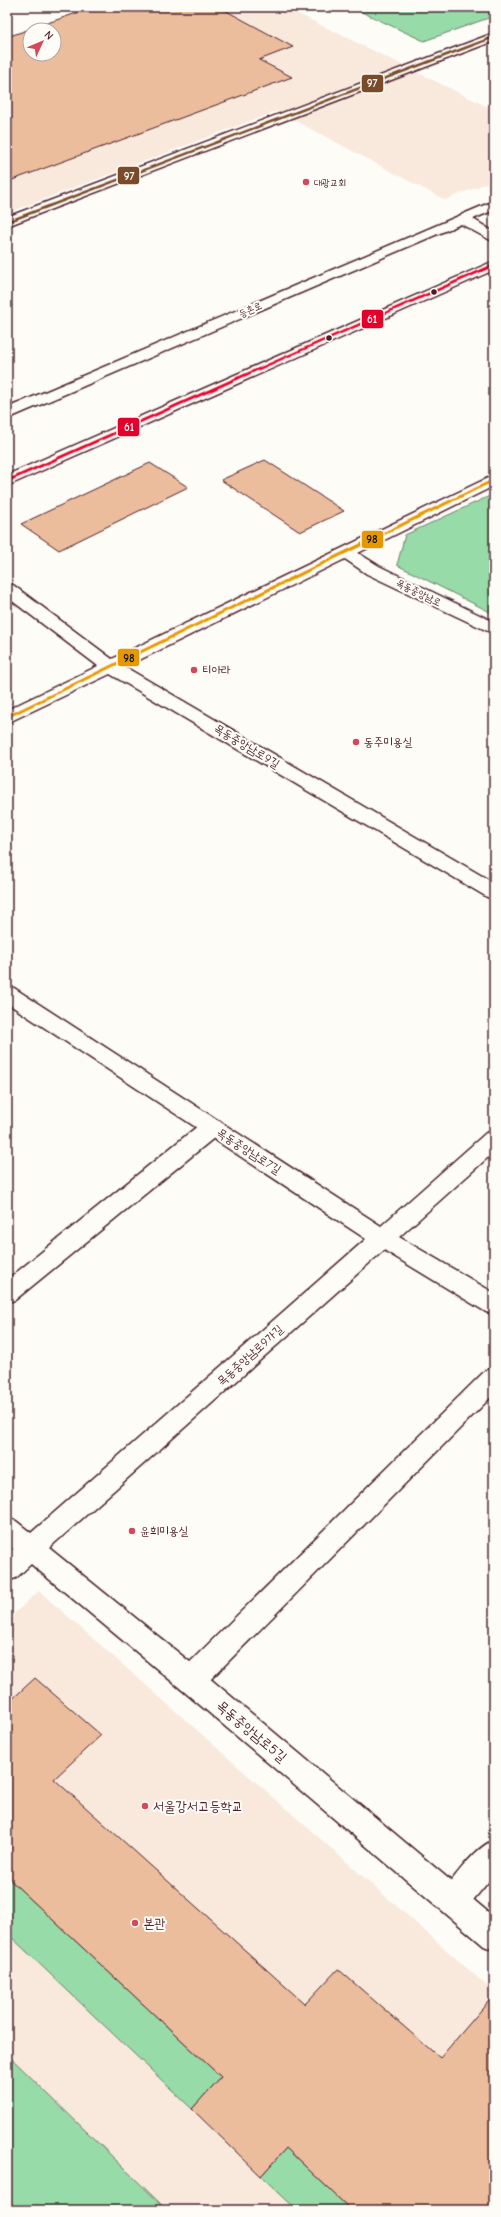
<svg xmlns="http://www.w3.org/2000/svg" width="501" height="2217" font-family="'Comic Neue','Poor Story',sans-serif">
  <rect width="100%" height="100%" fill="#fdfcf7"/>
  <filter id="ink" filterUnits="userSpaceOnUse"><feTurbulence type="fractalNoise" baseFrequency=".025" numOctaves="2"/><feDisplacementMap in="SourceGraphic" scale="8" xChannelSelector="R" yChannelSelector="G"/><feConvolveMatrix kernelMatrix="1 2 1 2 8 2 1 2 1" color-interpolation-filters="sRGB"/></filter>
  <g filter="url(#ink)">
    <path fill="#f8e9dc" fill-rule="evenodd" d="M94 7H284L494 110V180L445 200 277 111 7 213V37ZM30 30H54V54H30Z
      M39 1591 494 1992V2210H7V1620Z"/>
    <path fill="#97dba8" stroke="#707d6a" d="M351 7H494V16L424 41Z
      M494 494V614L397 565 405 535Z
      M7 1877 221 2077 192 2109 7 1933Z
      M7 2054 167 2210H7Z
      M286 2148 351 2210H297L261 2176Z"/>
    <path fill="#ecbd9d" stroke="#4a1f2b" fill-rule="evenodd" d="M94 7H219L293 47 259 60 292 77 7 182V37ZM30 30H54V54H30Z
      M265 460 344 511 300 532 221 480Z
      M150 463 188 487 59 550 21 524Z
      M35 1678 101 1735 54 1779 305 2004 338 1969 440 2058 494 1995V2210H351L286 2148 261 2176 192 2109 221 2077 7 1877V1704Z"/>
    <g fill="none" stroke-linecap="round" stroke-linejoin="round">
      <defs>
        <path id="lane" d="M212 1119 220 1121 223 1127 220 1133 15 1300 7 1302V1280L204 1121Z
          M494 1368V1394L201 1689 191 1692 181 1689 178 1680 181 1671 485 1371Z
          M494 1840V1875L464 1911 454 1915 444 1911 440 1901C447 1883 476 1847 494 1840Z"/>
        <path id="street" d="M494 33V41L7 226V217Z
          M494 475V486L358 553 379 566 494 622V634L367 574 345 559 125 667 494 883V899L487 897 110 674 7 723V710L98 666 7 597V584L13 585 112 659Z
          M7 986 14 988 381 1226 486 1133 494 1131V1152L399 1237 494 1293V1314L486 1312 384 1250 49 1548 201 1671 494 1917V1950L484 1946 181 1689 31 1564 16 1578 7 1581V1554L13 1549 7 1544V1518L16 1521 31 1533 366 1239 7 1003Z"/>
        <path id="secondary" d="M494 201V210L473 219 494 232V242L461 224 7 419V408Z
          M494 261V270L7 486V475Z"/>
      </defs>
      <use href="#lane" stroke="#4a1f2b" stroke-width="3"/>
      <use href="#street" stroke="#4a1f2b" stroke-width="3"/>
      <use href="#secondary" stroke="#4a1f2b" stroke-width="3"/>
      <use href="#lane" fill="#fdfcf7" fill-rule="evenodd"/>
      <use href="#street" fill="#fdfcf7" fill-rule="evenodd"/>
      <use href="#secondary" fill="#fdfcf7" fill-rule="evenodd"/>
      <defs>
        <path id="bus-1-far1" d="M236 379 494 265"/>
        <path id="bus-1" d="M7 481 238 378"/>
        <path id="bus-2" d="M7 222 494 37"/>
        <path id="bus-3" d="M7 717 494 480"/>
      </defs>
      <use href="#bus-1-far1" stroke="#fdfcf7" stroke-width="4.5"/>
      <use href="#bus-1" stroke="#fdfcf7" stroke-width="5.5"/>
      <use href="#bus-2" stroke="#fdfcf7" stroke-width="4.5"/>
      <use href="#bus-3" stroke="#fdfcf7" stroke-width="5.5"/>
      <use href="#bus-1-far1" stroke="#e4002b" stroke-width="2.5"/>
      <use href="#bus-1" stroke="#e4002b" stroke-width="3"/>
      <use href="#bus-2" stroke="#7a4b2a" stroke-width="2.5"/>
      <use href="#bus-3" stroke="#e69804" stroke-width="3"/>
    </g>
  </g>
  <g fill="#d1495b" stroke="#fdfcf7" stroke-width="1.5">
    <circle cx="306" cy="182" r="4"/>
    <circle cx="194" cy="670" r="4"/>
    <circle cx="356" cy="742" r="4"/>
    <circle cx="132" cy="1531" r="4"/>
    <circle cx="145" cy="1806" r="4"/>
    <circle cx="135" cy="1923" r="4"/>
  </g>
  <g fill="#4a1f2b" stroke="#fdfcf7" stroke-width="1.5">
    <circle cx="434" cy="292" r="3.5"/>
    <circle cx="329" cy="338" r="3.5"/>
  </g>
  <g text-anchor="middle" stroke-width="4" stroke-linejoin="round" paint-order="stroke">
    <g font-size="10" fill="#4a1f2b" stroke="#fdfcf7" text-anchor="start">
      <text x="314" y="186">대광교회</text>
    </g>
    <g font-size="10" fill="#4a1f2b" stroke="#fdfcf7">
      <text transform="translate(250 309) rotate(-23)" y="4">등촌로</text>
      <text transform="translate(419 592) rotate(26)" y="4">목동중앙남로</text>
    </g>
    <g font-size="12" fill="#4a1f2b" stroke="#fdfcf7" text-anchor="start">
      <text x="202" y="674">티아라</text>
      <text x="364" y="746">동주미용실</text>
      <text x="140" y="1535">윤희미용실</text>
    </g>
    <g font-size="12" fill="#4a1f2b" stroke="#fdfcf7">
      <text transform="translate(247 746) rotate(31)" y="4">목동중앙남로9길</text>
      <text transform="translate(249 1151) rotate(33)" y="4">목동중앙남로7길</text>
      <text transform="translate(250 1355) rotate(-42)" y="4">목동중앙남로9가길</text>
    </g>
    <g font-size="14" fill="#4a1f2b" stroke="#fdfcf7">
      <text transform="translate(252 1731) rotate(40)" y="5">목동중앙남로5길</text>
    </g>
    <g font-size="14" fill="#4a1f2b" stroke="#fdfcf7" text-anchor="start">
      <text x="153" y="1811">서울강서고등학교</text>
      <text x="143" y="1928">본관</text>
    </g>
  </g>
  <g stroke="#fdfcf7" stroke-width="1.5">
    <rect x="361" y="74" width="23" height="19" rx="4" fill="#7a4b2a"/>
    <rect x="117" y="166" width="23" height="19" rx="4" fill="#7a4b2a"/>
    <rect x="361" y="309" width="23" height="20" rx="4" fill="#e4002b"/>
    <rect x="117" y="417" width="23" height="20" rx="4" fill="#e4002b"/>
    <rect x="361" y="530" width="23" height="19" rx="4" fill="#e69804"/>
    <rect x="117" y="648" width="23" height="19" rx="4" fill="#e69804"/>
  </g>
  <g font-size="11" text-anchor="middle" font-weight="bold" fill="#fff">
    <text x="372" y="87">97</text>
    <text x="129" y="180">97</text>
    <text x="372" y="323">61</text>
    <text x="129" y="431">61</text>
  </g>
  <g font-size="11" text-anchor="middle" font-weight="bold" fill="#111">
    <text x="372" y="543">98</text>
    <text x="129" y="662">98</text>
  </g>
  <rect width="501" height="2217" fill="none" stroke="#fdfcf7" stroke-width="24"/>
  <rect x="12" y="12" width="477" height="2193" fill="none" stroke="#4a1f2b" stroke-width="1.5" filter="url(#ink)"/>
  <g transform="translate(42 42) rotate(46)"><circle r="19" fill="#fdfcf7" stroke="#b5a4a5"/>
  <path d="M0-3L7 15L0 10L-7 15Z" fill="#d1495b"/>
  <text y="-6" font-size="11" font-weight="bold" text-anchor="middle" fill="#4a1f2b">N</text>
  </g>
</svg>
